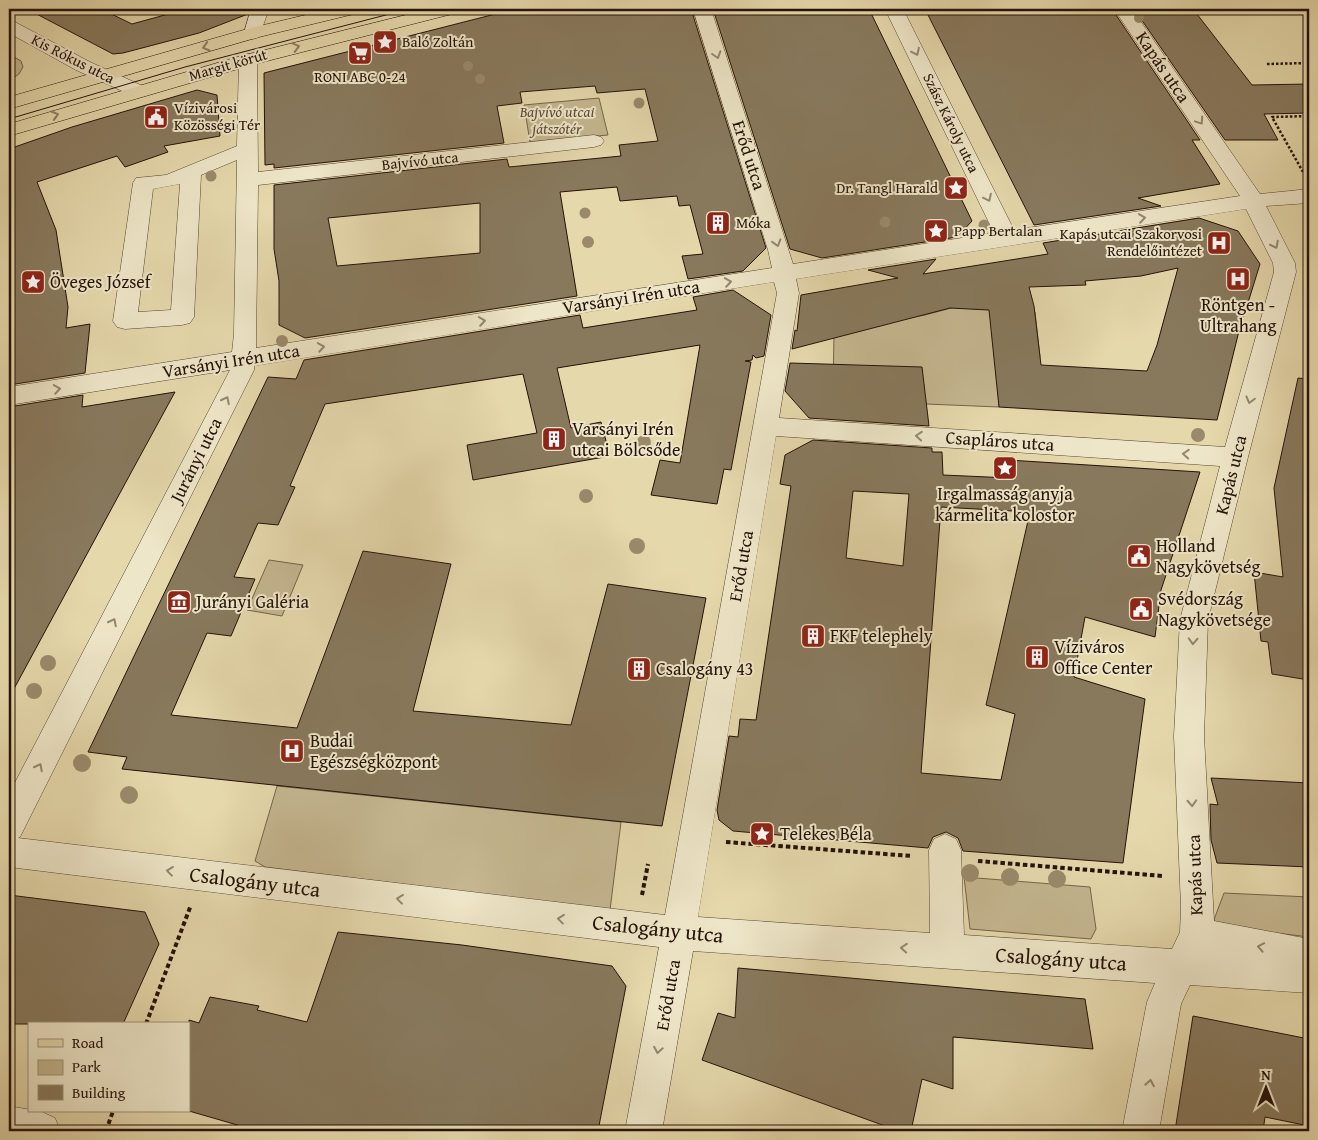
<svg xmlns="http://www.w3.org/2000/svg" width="1318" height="1140" font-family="'Gentium Book Plus',serif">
  <rect width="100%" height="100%" fill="#e5d8ab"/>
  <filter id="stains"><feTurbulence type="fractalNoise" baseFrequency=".004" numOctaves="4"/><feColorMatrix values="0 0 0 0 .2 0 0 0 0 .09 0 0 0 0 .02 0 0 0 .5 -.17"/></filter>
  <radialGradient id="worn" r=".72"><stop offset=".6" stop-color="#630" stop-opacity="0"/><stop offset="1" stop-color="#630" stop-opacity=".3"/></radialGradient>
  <path fill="#c4b68f" stroke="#74644c" d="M9 54 21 61 23 67 19 74 9 81Z
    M599 98 608 135 530 142 524 105Z
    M970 303 972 309 1035 312 1040 357 999 407 926 404 833 394 834 332 925 315Z
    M269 560 303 565 282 616 247 610Z
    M277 786 621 822 610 910 265 867 255 861Z
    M964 877 1090 887 1096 929 1091 939 970 929Z
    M1224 893 1309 897V937L1212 925Z"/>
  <path fill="#88795d" stroke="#241208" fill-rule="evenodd" d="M27 9H101L132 24 172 13 178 9H249L248 14 199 33 123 53 113 54Z
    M515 9H691L766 248 743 271 688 279 682 256 703 254 690 205 679 206 677 196 620 201 617 187 560 192 577 296 305 338 279 325V281L274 249V185L507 159 509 167 621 156 619 145 658 141 645 89 597 93 595 86 520 92 522 103 497 106 504 143 274 168V164L265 165 264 73ZM480 203V253L337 266 328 218Z
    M713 9H869L972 221 957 237 822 258 790 249Z
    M925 9H1112L1200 140H1192L1220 184 1138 198 1161 206 1034 225Z
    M1134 9H1193L1252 85 1309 84V113L1264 114 1278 140H1225Z
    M197 90 217 95 220 136 164 146 168 152 125 167 117 156 37 182 56 230 68 307 66 328 90 324 85 373 9 385V316L14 284H9V149L72 127Z
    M1199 218 1238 231 1260 264 1238 335 1217 420 999 407 989 310 950 308 792 349 795 330 797 331 801 295 898 278 868 270 936 259 923 274 1048 254 1043 243ZM1178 268 1157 345 1147 371 1041 365 1034 306 1029 287 1086 285 1085 281 1141 276Z
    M733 290 771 315 764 356 756 358 753 355 752 360 745 361 751 362 731 470 724 469 717 504 651 495 660 460 680 463 700 345 557 368 571 428 601 422 610 456 473 480 467 445 537 433 523 374 325 404 290 486 295 487 278 525 258 523 234 577 255 579 231 636 207 633 171 715 297 728 363 551 451 564 413 711 571 725 608 584 706 598 662 826 122 769 127 757 88 752 268 377 296 379 304 360 580 315 583 328 697 310 693 297Z
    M790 363 922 367 929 426 809 418 785 391Z
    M1298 378 1309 379V680L1272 674 1268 642 1261 641 1254 572 1283 577 1274 488Z
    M175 392 133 469 9 698V407L83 395 82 407Z
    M813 440 932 448V452H942L943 475 1010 478 1008 460 1200 472 1161 590 1155 637 1085 617 1074 677 1145 699 1123 863 963 851 958 838 946 832 933 837 928 848 733 831 719 820 717 810 729 736 738 737 740 719 756 720 791 486 780 484 785 455ZM853 491 909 494 903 566 846 558ZM941 507 1030 512 986 705 1015 714 1001 780 921 773Z
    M1211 778 1309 783V867L1217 863 1211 840 1210 804 1218 805Z
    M9 895 145 912 159 944 123 1024H9Z
    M338 932 462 945 612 966 626 986 598 1131H258L189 1111V1020L199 1023 210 997 259 1006 257 1010 307 1022Z
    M738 968 1085 999 1093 1049 953 1037V1089L922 1079 911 1131H899L702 1060 718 1013 735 1018Z
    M1193 1016 1309 1039V1126L1265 1117 1263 1131H1175Z"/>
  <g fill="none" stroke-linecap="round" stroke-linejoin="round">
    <defs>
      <path id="minor" d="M251 9H269L259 37 253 39 247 37 244 33Z
        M693 9H711L793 264 994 233 885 9H903L1014 230 1240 196 1114 9H1132L1260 194 1309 189V203L1266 206 1295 263 1296 272 1248 457 1208 620 1204 736 1214 921 1309 939V993L1190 985 1181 1004 1159 1131H1122L1147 1002 1155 983 693 951 662 1131H625L659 947 9 867V794L230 370 9 405V387L232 352 234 334 237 160 201 175 194 317 190 323 182 325 125 329 117 327 113 321 133 183 136 178 166 175 237 146 239 60 241 56 248 54 255 56 257 60 258 172 594 135 601 137 604 141 601 145 594 147 258 185 256 348 772 268 768 250ZM180 184 171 310 138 312 153 189ZM1246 209 1273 263 1274 272 1225 447 779 418 799 293 796 279ZM774 282 777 293 665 915 18 838 20 837 254 370V366ZM776 436 1220 466 1180 620 1174 736 1181 907 1180 932 1172 949 964 935 961 850 956 839 945 834 934 839 929 850 930 933 698 917Z
        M9 21 15 22 90 62 145 87 148 91 145 95 138 97 131 95 76 70 9 33Z
        M9 1106 42 1112 55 1118 60 1131H9Z"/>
      <path id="major" d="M331 9H361L358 13 259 37 9 109V97L247 29Z
        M430 9H459L456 13 255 64 9 136V124L241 56Z"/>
    </defs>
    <use href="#minor" stroke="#544431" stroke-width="1"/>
    <use href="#major" stroke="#241208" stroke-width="1"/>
    <path stroke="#241208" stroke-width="2.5" stroke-dasharray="2.5 2" stroke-linecap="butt" d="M1267 64 1309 63
      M1303 172 1272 117 1309 116"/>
    <path stroke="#241208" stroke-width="4" stroke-dasharray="4.5 3" stroke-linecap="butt" d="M726 842 912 856
      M978 861 1163 876
      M642 895 648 864
      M146 1024 191 905
      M106 1131 113 1111"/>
    <use href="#minor" fill="#eee6c8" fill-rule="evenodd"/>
    <use href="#major" fill="#e5d8ab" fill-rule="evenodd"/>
    <path stroke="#241208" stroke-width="1" d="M9 119 185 67 409 9"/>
  </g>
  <g fill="#9a8a6b">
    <circle cx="1139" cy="18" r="5"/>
    <circle cx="468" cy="66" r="5"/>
    <circle cx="480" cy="79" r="5"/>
    <circle cx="639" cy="103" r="5.5"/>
    <circle cx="211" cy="176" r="5.5"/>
    <circle cx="585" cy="213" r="5.5"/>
    <circle cx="885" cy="222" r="5.5"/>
    <circle cx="984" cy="225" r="5.5"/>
    <circle cx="588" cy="242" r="6"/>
    <circle cx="282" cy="341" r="6"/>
    <circle cx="1198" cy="435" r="7"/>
    <circle cx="644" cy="442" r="7"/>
    <circle cx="586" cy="496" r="7"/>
    <circle cx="637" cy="546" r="8"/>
    <circle cx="48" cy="663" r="8"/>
    <circle cx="34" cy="691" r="8"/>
    <circle cx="82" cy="763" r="9"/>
    <circle cx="129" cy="795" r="9"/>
    <circle cx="970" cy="873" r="9"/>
    <circle cx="1010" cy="877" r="9"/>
    <circle cx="1057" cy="879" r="9"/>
  </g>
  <defs><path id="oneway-chevron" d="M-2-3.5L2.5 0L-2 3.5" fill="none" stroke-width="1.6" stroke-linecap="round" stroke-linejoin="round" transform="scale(1.25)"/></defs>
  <g stroke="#8e7f62">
    <use href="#oneway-chevron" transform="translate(206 47) rotate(164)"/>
    <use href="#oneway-chevron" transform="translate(296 47) rotate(-15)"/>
    <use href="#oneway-chevron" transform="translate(55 115) rotate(-17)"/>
  </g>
  <g stroke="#938772">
    <use href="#oneway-chevron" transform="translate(916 52) rotate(64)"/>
    <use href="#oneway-chevron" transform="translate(717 55) rotate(72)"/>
    <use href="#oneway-chevron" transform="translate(1200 121) rotate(56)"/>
    <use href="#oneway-chevron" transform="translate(988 198) rotate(64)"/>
    <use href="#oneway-chevron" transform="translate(1142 218) rotate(-8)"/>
    <use href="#oneway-chevron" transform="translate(777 243) rotate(73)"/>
    <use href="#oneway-chevron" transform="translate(1275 245) rotate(63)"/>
    <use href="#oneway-chevron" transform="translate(728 282) rotate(-9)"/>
    <use href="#oneway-chevron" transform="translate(482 321) rotate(-9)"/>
    <use href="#oneway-chevron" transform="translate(321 347) rotate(-9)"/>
    <use href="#oneway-chevron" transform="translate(57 389) rotate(-9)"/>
    <use href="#oneway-chevron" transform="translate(226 400) rotate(-63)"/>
    <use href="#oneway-chevron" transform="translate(1250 400) rotate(105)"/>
    <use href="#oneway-chevron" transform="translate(919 436) rotate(-176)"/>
    <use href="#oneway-chevron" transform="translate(1186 454) rotate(-176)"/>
    <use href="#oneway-chevron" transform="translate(113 622) rotate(-63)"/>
    <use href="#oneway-chevron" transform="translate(1193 641) rotate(93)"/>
    <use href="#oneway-chevron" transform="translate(39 767) rotate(-63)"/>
    <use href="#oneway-chevron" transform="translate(1192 803) rotate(87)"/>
    <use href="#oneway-chevron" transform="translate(170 871) rotate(-173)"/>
    <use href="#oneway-chevron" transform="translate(400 899) rotate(-173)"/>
    <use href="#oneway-chevron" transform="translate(561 919) rotate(-173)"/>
    <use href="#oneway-chevron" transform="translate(1261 947) rotate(-169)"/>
    <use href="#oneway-chevron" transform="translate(904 948) rotate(-176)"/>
    <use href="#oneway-chevron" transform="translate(658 1050) rotate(100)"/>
    <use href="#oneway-chevron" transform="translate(1150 1083) rotate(-80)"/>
  </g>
  <defs>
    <symbol id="sight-square" viewBox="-11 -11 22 22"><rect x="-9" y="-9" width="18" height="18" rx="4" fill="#8f2418" stroke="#eee6c8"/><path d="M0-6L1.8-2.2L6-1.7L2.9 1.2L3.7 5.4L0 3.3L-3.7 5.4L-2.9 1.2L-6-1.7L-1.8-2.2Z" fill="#fff"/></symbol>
    <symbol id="supermarket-square" viewBox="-11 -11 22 22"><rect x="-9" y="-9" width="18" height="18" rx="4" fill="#8f2418" stroke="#eee6c8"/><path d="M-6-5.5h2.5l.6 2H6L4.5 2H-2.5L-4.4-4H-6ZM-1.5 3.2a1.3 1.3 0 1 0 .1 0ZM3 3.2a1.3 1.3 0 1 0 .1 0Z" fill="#fff"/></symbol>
    <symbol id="civic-square" viewBox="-11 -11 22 22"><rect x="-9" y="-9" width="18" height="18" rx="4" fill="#8f2418" stroke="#eee6c8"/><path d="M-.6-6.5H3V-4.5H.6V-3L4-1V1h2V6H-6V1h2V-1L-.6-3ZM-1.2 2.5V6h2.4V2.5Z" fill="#fff"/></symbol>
    <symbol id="building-square" viewBox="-11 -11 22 22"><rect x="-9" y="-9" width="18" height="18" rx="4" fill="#8f2418" stroke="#eee6c8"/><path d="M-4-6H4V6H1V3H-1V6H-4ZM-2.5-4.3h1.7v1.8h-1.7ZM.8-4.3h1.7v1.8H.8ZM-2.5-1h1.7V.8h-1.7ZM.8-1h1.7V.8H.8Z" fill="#fff"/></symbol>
    <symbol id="hospital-square" viewBox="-11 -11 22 22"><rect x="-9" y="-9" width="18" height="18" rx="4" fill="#8f2418" stroke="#eee6c8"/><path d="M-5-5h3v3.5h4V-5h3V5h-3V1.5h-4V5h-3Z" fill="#fff"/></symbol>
    <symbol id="museum-square" viewBox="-11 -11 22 22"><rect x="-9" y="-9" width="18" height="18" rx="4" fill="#8f2418" stroke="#eee6c8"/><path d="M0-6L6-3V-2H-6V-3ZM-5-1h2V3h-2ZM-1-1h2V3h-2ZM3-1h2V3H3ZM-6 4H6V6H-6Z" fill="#fff"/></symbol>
  </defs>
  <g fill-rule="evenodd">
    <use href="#sight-square" x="371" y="28" width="28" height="28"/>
    <use href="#supermarket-square" x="346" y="39" width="28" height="28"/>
    <use href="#civic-square" x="142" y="103" width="28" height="28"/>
    <use href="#sight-square" x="942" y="174" width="28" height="28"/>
    <use href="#building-square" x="704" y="209" width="28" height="28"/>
    <use href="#sight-square" x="922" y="217" width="28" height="28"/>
    <use href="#hospital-square" x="1205" y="229" width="28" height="28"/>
    <use href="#hospital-square" x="1224" y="265" width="28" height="28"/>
    <use href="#sight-square" x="19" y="268" width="28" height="28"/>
    <use href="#building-square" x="540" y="425" width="28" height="28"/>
    <use href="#sight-square" x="991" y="454" width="28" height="28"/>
    <use href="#civic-square" x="1125" y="542" width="28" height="28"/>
    <use href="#museum-square" x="165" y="588" width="28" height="28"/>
    <use href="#civic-square" x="1127" y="595" width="28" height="28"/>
    <use href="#building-square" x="799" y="622" width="28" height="28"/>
    <use href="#building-square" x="1023" y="643" width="28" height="28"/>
    <use href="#building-square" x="625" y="655" width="28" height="28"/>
    <use href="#hospital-square" x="278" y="737" width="28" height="28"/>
    <use href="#sight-square" x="748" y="820" width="28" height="28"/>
  </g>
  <g text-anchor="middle" stroke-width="4" stroke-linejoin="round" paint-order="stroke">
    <g font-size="15" fill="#241208" stroke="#eee6c8" text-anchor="start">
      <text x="402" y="47">Baló Zoltán</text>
      <text x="360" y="82" text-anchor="middle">RONI ABC 0-24</text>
      <text x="174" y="113">Vízivárosi<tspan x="174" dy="17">Közösségi Tér</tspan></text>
      <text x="938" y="193" text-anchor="end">Dr. Tangl Harald</text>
      <text x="736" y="228">Móka</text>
      <text x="954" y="236">Papp Bertalan</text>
      <text x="1202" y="239" text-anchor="end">Kapás utcai Szakorvosi<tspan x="1202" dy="17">Rendelőintézet</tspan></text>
    </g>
    <g font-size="15" fill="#241208" stroke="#eee6c8">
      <text transform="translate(73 59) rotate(27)" y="5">Kis Rókus utca</text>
      <text transform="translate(228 65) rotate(-16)" y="5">Margit körút</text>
      <text transform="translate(951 123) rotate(64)" y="5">Szász Károly utca</text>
      <text transform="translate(420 161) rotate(-6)" y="5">Bajvívó utca</text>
    </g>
    <g font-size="15" font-style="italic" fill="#5c4b37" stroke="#eee6c8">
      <text x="557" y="117">Bajvívó utcai<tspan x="557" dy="17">játszótér</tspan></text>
    </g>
    <g font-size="18" fill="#241208" stroke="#eee6c8">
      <text transform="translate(1163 67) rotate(56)" y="6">Kapás utca</text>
      <text transform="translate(749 155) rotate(72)" y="6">Erőd utca</text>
      <text transform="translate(631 297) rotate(-9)" y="6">Varsányi Irén utca</text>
      <text transform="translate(231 361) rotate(-9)" y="6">Varsányi Irén utca</text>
      <text transform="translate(1000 441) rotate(4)" y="6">Csapláros utca</text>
      <text transform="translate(196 460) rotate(-63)" y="6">Jurányi utca</text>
      <text transform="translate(1231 475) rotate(-76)" y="6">Kapás utca</text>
      <text transform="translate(741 566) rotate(-80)" y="6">Erőd utca</text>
      <text transform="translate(1195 875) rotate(-92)" y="6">Kapás utca</text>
      <text transform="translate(668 995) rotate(-80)" y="6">Erőd utca</text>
    </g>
    <g font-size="18" fill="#241208" stroke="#eee6c8" text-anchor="start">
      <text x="50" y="288">Öveges József</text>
      <text x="1238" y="311" text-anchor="middle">Röntgen -<tspan x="1238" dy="21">Ultrahang</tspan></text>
      <text x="572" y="435">Varsányi Irén<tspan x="572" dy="21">utcai Bölcsőde</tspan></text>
      <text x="1005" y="500" text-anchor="middle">Irgalmasság anyja<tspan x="1005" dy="21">kármelita kolostor</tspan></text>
      <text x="1156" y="552">Holland<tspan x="1156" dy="21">Nagykövetség</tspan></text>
      <text x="1158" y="605">Svédország<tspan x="1158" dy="21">Nagykövetsége</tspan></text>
      <text x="196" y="608">Jurányi Galéria</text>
      <text x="830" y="642">FKF telephely</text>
      <text x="1054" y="653">Víziváros<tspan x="1054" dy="21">Office Center</tspan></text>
      <text x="656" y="675">Csalogány 43</text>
      <text x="310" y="747">Budai<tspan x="310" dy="21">Egészségközpont</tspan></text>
      <text x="780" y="840">Telekes Béla</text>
    </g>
    <g font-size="21" fill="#241208" stroke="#eee6c8">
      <text transform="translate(255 882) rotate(7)" y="7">Csalogány utca</text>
      <text transform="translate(658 929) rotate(6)" y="7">Csalogány utca</text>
      <text transform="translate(1061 959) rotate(4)" y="7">Csalogány utca</text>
    </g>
  </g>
  <rect width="1318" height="1140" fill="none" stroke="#e5d8ab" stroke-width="30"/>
  <rect x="10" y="10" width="1298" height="1120" fill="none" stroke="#241208" stroke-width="2.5"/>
  <rect x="15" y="15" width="1288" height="1110" fill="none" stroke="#241208"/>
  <rect x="28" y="1022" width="162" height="90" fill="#eee6c8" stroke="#9d917b"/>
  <rect x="38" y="1039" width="25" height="8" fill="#e5d8ab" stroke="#9d917b"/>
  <text x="72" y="1048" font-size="15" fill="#241208">Road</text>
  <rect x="38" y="1060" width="25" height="15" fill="#c4b68f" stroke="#9d917b"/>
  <text x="72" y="1072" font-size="15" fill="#241208">Park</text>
  <rect x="38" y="1085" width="25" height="15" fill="#88795d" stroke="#9d917b"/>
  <text x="72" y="1098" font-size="15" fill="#241208">Building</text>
  <g transform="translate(1266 1088)" stroke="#eee6c8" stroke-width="4" paint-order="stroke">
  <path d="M0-4L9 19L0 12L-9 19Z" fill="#241208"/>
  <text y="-8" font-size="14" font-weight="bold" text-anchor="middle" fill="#241208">N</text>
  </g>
  <rect width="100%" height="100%" filter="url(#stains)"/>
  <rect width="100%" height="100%" fill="url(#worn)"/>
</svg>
